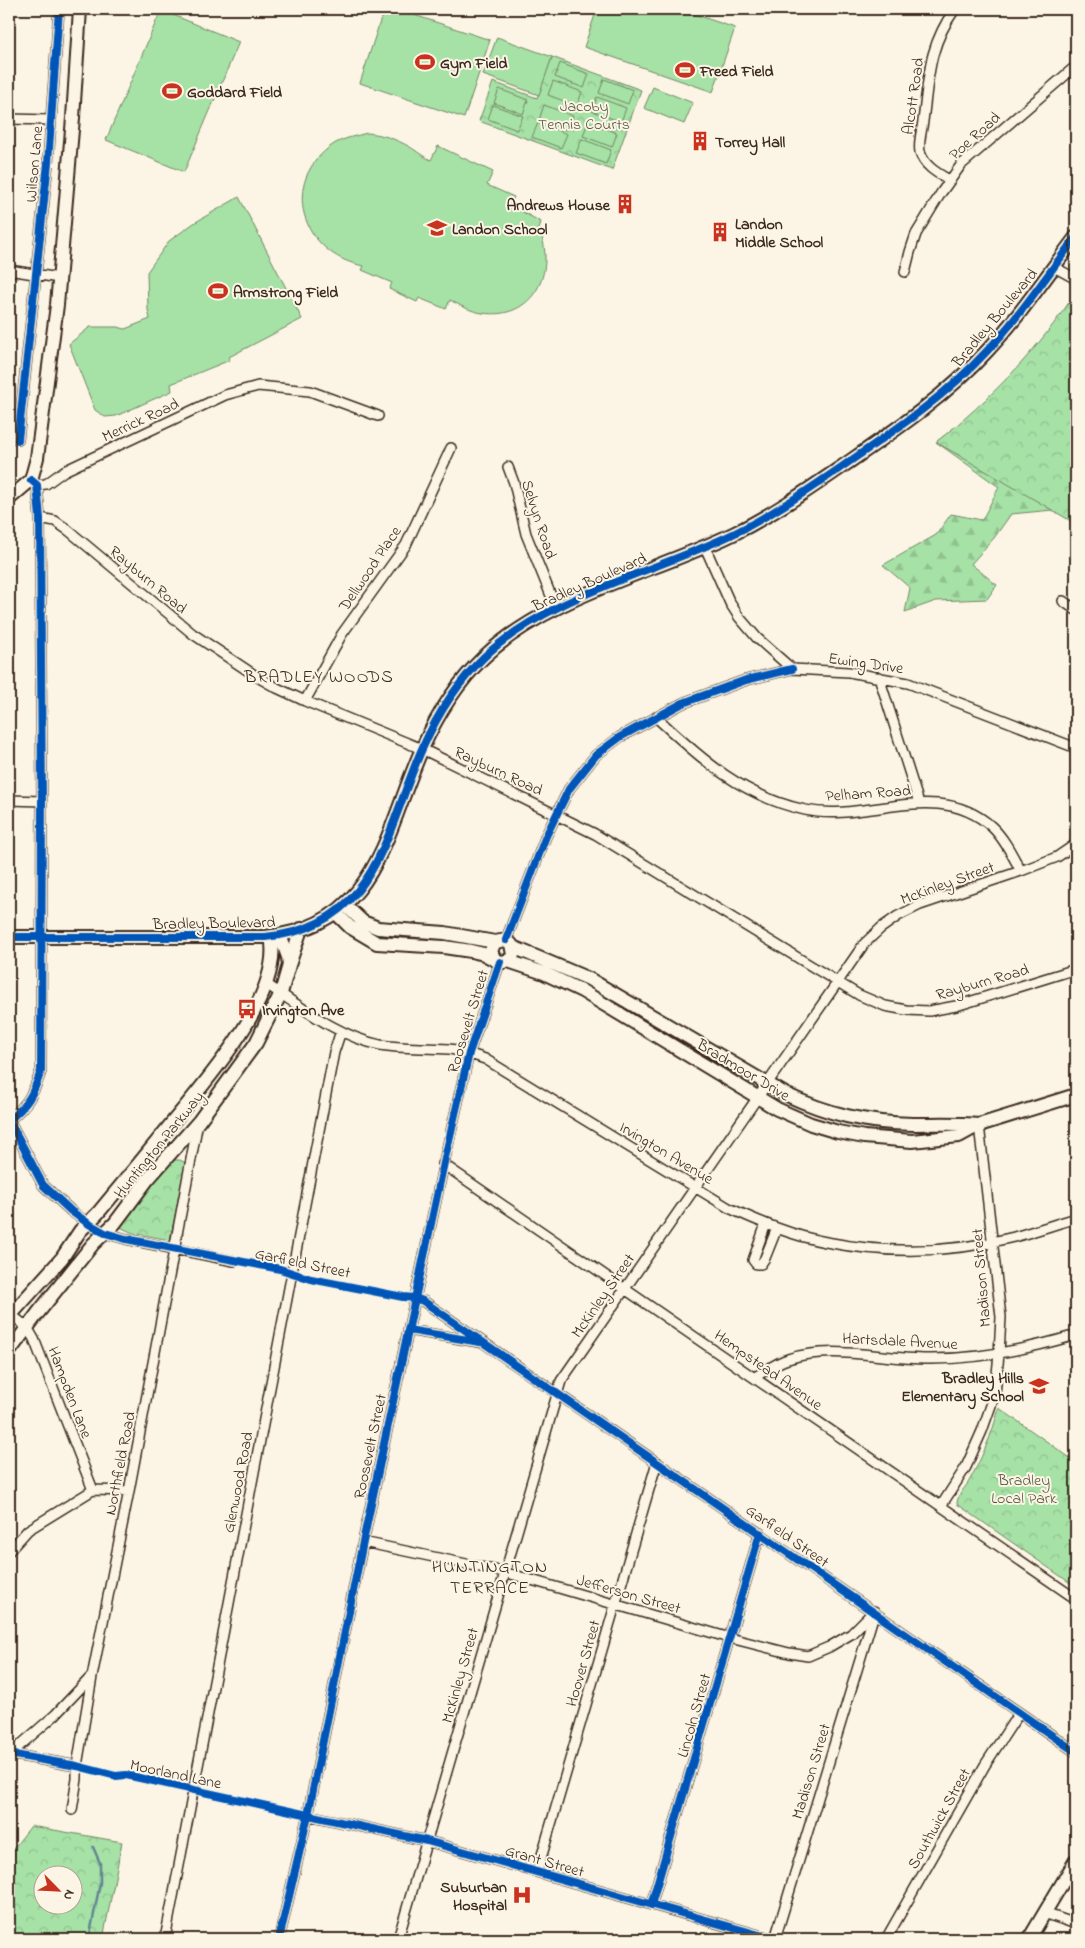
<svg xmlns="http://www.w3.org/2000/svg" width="1085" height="1948" font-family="'Indie Flower',sans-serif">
  <defs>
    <pattern id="forest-firs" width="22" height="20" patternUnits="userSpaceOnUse" patternTransform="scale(1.25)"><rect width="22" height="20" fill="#a6e1a6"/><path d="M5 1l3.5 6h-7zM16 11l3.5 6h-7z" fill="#90c18e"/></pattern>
    <pattern id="park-crowns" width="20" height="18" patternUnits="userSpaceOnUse" patternTransform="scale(1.25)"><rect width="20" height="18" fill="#a6e1a6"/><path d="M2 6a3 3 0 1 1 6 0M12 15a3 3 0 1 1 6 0" fill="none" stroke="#90c18e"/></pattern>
  </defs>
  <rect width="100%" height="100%" fill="#fcf5e5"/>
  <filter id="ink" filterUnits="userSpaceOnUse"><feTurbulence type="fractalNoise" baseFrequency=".02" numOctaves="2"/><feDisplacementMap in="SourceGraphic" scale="10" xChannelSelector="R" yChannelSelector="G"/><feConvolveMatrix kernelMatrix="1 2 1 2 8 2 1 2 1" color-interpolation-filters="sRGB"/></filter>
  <g filter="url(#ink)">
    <path fill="url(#forest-firs)" stroke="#708662" d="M1030 370 1076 523 1053 510 1011 514 994 538 971 564 997 585 987 599 936 601 905 612 910 588 883 565 936 535 951 514 982 520 999 487 936 442Z"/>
    <path fill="url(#park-crowns)" stroke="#708662" fill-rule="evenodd" d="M552 57 641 90 612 170 479 121 493 82 537 98Z
      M1076 292V524L936 442C991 399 1038 350 1076 292Z
      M171 1160H180L186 1163 170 1240 133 1233 120 1227Z
      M999 1408 1076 1462V1587L957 1504C957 1496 964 1489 968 1483 981 1460 992 1435 999 1408Z
      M31 1826 122 1842 103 1939H9V1854ZM42 1876H72V1906H42Z"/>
    <path fill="#a6e1a6" stroke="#708662" d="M384 9H396L490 40 464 118 360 83Z
      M597 9H679L735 28 713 92 584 47Z
      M161 10 239 42 184 172 106 140Z
      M497 37 552 57 539 95 483 75Z
      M560 63 589 74 584 88 555 77Z
      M604 79 633 90 628 104 599 93Z
      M553 81 582 92 577 106 548 95Z
      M653 87 693 103 684 124 644 108Z
      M499 89 528 100 523 114 494 103Z
      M597 97 626 108 621 122 592 111Z
      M493 105 523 116 517 130 488 119Z
      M544 105 573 116 568 130 539 120Z
      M588 122 617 133 612 147 583 136Z
      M538 123 567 134 561 148 532 137Z
      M367 133C382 134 396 139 410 147 417 151 422 156 431 160L438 146 493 172 487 185 514 197 510 205 541 222 539 229C557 271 534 321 482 313 470 311 461 306 450 300L446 309 419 298 417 302 389 289 392 283 362 270 364 266C301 255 278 181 334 144 344 138 356 136 367 133Z
      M582 139 611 150 606 164 576 153Z
      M239 197 302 319 229 357 230 360 171 384 172 391 116 416 105 417 95 410 69 344 90 327H118L125 329 150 319 148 310 147 272 169 241 194 223Z"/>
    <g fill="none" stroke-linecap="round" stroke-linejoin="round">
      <path stroke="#638792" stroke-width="2.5" d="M89 1939 100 1883V1863L93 1847"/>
      <defs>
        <path id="street" d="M9 119 51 120
          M949 180C937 173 924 166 920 152 918 143 922 130 923 121 929 76 928 47 955 9
          M1054 267 1076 279
          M9 270 59 278
          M905 272 910 252 916 234 941 193 961 165 1076 66
          M18 440 48 163 59 9
          M508 467 514 483 526 534 556 608
          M31 480 37 485 40 518 42 801 41 1071C33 1095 28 1104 9 1120L43 1185 71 1211 89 1224 105 1233 126 1239 234 1261
          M37 485 46 484 64 471 225 395 258 386 310 391 378 416
          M40 518 55 521 68 530 193 634 256 676 277 688 305 701 422 749 595 834 859 995 885 1006 906 1010 929 1011 956 1006 1076 969
          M705 547 730 603 739 617 757 638 792 669 849 672 908 683 1076 748
          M1063 601 1076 610
          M879 677 919 803
          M305 701 342 634 406 545 451 448
          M656 717C702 760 742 796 805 810 868 823 938 778 992 827 1005 839 1013 857 1021 871
          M9 800 42 801
          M506 940 546 836 569 789 596 755 620 737 683 703 746 680 792 669
          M266 984C302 1007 337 1036 380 1045 403 1049 426 1047 449 1049 461 1050 473 1055 485 1059L729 1208C760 1222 793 1236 826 1242 888 1254 953 1253 1014 1237 1035 1231 1056 1224 1076 1218
          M443 1164 1076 1599
          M766 1224 753 1260 756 1264H761L765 1258 777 1228
          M415 1298 423 1301 484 1343 1076 1752
          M9 1313 27 1327 34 1339 93 1490
          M408 1330 479 1342
          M755 1377C765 1371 777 1362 788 1359 832 1344 884 1360 931 1359 981 1359 1029 1349 1076 1335
          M941 1506 966 1467 982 1431 995 1394 999 1354 1001 1317 979 1125
          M363 1542 504 1572 730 1638 789 1653 808 1656 829 1647 851 1634 874 1611
          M9 1551 28 1530 93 1490 129 1491
          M9 1754 77 1766
          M9 1755 55 1715 91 1677
          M72 1810 77 1779V1766L92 1677 129 1491 198 1122
          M308 1815 427 1841 773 1939
          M537 1872 657 1462
          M651 1905 760 1533
          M1044 1913 1076 1924
          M165 1939 334 1052 341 1031
          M279 1939 308 1815 363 1542 445 1158 469 1053 500 962
          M398 1939 561 1381 864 944 881 928 898 916 920 905 1021 871 1057 857 1076 844
          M775 1939 874 1614
          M886 1939 985 1765 1019 1713"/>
        <path id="secondary" d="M9 499 31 480 37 458 57 305 73 118 80 9
          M345 905 363 922 378 928 445 933 495 942
          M336 913 350 927 377 943 444 947 471 951 484 954 497 961 504 962 511 959 513 955 511 944 506 940 495 942 491 951 494 958
          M9 937H265C377 927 385 832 422 749 437 715 457 683 484 657 549 595 653 573 733 534 772 515 808 490 843 466 894 431 945 397 987 351 1020 316 1047 275 1076 237
          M513 947 589 979 785 1094C828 1114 865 1123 913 1124 935 1124 957 1123 979 1125
          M508 961 544 973 582 991 777 1109 811 1124 838 1132 864 1137 912 1141 959 1136 979 1125 1076 1095
          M289 965 301 929
          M9 1317 62 1258 80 1231 98 1213C123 1183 147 1154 171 1124 206 1081 284 995 271 937
          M9 1352 38 1313 93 1244 115 1223 148 1179 199 1121 256 1043 281 993 289 965 288 957 280 935
          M1029 1939 1076 1860"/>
      </defs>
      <use href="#street" stroke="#3b2a1e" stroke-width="12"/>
      <use href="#secondary" stroke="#3b2a1e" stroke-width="16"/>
      <use href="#street" stroke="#fcf5e5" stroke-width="9"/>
      <use href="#secondary" stroke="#fcf5e5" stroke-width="12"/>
      <defs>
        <path id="cycleway" d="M18 440 48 163 59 9
          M31 480 37 485 40 518 42 801 41 1071C33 1095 28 1104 9 1120L43 1185 71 1211 89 1224 105 1233 126 1239 280 1269 311 1279 403 1297 415 1298 423 1301 1076 1752
          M9 937H265C377 927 385 832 422 749 437 715 457 683 484 657 549 595 653 573 733 534 772 515 808 490 843 466 894 431 945 397 987 351 1020 316 1047 275 1076 237
          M506 940 546 836 569 789 596 755 620 737 683 703 746 680 792 669
          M408 1330 480 1342
          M9 1754 77 1766 116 1776 126 1775 427 1841 773 1939
          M651 1905 760 1533
          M279 1939 308 1815 363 1542 445 1158 469 1053 500 962"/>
      </defs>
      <use href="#cycleway" stroke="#fcf5e5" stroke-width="11"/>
      <use href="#cycleway" stroke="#0057b8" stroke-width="8"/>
    </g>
  </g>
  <defs>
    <symbol id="stadium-bare" viewBox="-9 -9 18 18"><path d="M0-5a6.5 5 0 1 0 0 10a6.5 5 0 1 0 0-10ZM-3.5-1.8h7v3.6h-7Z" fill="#c8321e" stroke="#fcf5e5" stroke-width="2.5" paint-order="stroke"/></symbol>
    <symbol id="building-bare" viewBox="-9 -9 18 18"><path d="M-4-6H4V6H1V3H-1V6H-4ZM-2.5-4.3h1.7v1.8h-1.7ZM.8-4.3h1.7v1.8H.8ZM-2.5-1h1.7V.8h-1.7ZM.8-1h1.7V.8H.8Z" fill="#c8321e" stroke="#fcf5e5" stroke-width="2.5" paint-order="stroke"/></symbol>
    <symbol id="school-bare" viewBox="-9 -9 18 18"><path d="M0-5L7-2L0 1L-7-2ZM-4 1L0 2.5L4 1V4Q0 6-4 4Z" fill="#c8321e" stroke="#fcf5e5" stroke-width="2.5" paint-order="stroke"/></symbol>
    <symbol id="bus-bare" viewBox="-9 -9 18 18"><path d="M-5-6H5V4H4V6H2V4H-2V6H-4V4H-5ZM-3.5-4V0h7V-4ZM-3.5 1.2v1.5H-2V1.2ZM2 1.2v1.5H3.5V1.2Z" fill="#c8321e" stroke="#fcf5e5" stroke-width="2.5" paint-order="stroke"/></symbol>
    <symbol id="hospital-bare" viewBox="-9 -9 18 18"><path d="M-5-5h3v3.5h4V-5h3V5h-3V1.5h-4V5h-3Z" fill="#c8321e" stroke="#fcf5e5" stroke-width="2.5" paint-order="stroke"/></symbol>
  </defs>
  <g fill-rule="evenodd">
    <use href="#stadium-bare" x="411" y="48" width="28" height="28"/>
    <use href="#stadium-bare" x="671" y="56" width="28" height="28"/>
    <use href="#stadium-bare" x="158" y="77" width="28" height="28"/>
    <use href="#building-bare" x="686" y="127" width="28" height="28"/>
    <use href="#building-bare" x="611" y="190" width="28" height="28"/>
    <use href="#school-bare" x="423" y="214" width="28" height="28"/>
    <use href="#building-bare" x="706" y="218" width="28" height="28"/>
    <use href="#stadium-bare" x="204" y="277" width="28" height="28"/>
    <use href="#bus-bare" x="233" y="995" width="28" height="28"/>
    <use href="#school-bare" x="1025" y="1372" width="28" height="28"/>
    <use href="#hospital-bare" x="508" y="1881" width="28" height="28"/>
  </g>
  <g text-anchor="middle" stroke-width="4" stroke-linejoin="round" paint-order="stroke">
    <g font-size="16" font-weight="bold" fill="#3b2a1e" stroke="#fcf5e5" text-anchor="start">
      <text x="440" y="68">Gym Field</text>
      <text x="700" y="76">Freed Field</text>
      <text x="187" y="97">Goddard Field</text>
      <text x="715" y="147">Torrey Hall</text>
      <text x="610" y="210" text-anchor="end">Andrews House</text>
      <text x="735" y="229">Landon<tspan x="735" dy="18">Middle School</tspan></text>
      <text x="452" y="234">Landon School</text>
      <text x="233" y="297">Armstrong Field</text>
      <text x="262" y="1015">Irvington Ave</text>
      <text x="1024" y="1383" text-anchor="end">Bradley Hills<tspan x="1024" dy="18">Elementary School</tspan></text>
      <text x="507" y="1892" text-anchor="end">Suburban<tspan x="507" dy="18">Hospital</tspan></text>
    </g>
    <g font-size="16" fill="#3b2a1e" stroke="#fcf5e5">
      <text transform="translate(912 96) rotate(-82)" y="6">Alcott Road</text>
      <text transform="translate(974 135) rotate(-42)" y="6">Poe Road</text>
      <text transform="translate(33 164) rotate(-85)" y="6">Wilson Lane</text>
      <text transform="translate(994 317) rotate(-50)" y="6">Bradley Boulevard</text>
      <text transform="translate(140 419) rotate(-25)" y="6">Merrick Road</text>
      <text transform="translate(540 519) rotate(72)" y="6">Selvyn Road</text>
      <text transform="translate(369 568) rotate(-56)" y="6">Dellwood Place</text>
      <text transform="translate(149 579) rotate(40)" y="6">Rayburn Road</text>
      <text transform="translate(589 581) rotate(-24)" y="6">Bradley Boulevard</text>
      <text transform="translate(866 662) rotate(8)" y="6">Ewing Drive</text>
      <text transform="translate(499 770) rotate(25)" y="6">Rayburn Road</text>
      <text transform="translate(868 792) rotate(-4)" y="6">Pelham Road</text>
      <text transform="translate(947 882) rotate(-20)" y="6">McKinley Street</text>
      <text transform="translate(214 922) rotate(-1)" y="6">Bradley Boulevard</text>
      <text transform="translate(982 981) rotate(-16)" y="6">Rayburn Road</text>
      <text transform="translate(467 1021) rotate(-73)" y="6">Roosevelt Street</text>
      <text transform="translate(744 1069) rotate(31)" y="6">Bradmoor Drive</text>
      <text transform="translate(158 1144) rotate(-51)" y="6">Huntington Parkway</text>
      <text transform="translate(667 1152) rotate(31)" y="6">Irvington Avenue</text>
      <text transform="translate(303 1262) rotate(12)" y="6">Garfield Street</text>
      <text transform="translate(980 1278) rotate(-95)" y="6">Madison Street</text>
      <text transform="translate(602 1295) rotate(-55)" y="6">McKinley Street</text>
      <text transform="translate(900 1340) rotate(3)" y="6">Hartsdale Avenue</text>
      <text transform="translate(769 1369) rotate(35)" y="6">Hempstead Avenue</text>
      <text transform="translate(71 1392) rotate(69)" y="6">Hampden Lane</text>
      <text transform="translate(369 1446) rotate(-78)" y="6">Roosevelt Street</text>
      <text transform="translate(119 1463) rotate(-79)" y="6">Northfield Road</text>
      <text transform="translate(237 1482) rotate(-79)" y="6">Glenwood Road</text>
      <text transform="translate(788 1535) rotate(35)" y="6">Garfield Street</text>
      <text transform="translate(629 1593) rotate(16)" y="6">Jefferson Street</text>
      <text transform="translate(582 1663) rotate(-74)" y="6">Hoover Street</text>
      <text transform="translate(459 1675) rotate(-74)" y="6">McKinley Street</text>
      <text transform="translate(693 1715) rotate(-74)" y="6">Lincoln Street</text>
      <text transform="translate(810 1771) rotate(-73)" y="6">Madison Street</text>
      <text transform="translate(176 1773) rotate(12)" y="6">Moorland Lane</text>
      <text transform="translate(938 1818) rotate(-61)" y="6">Southwick Street</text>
      <text transform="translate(545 1860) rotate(16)" y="6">Grant Street</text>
    </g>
    <g font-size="16" fill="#565840" stroke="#fcf5e5">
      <text x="584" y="111">Jacoby<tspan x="584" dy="18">Tennis Courts</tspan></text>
      <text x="1024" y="1485">Bradley<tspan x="1024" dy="18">Local Park</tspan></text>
    </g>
    <g font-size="18" letter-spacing="1" fill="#3b2a1e" stroke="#fcf5e5">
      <text x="319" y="682">BRADLEY WOODS</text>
      <text x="490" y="1572">HUNTINGTON<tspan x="490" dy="21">TERRACE</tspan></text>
    </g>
  </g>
  <rect width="1085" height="1948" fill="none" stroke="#fcf5e5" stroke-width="30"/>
  <rect x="15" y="15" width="1055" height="1918" fill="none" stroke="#3b2a1e" stroke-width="2" filter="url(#ink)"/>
  <g transform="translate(58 1890) rotate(114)"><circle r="24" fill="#fcf5e5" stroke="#afa495"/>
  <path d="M0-4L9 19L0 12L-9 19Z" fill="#c8321e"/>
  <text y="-8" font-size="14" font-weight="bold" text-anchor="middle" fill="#3b2a1e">N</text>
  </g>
</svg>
